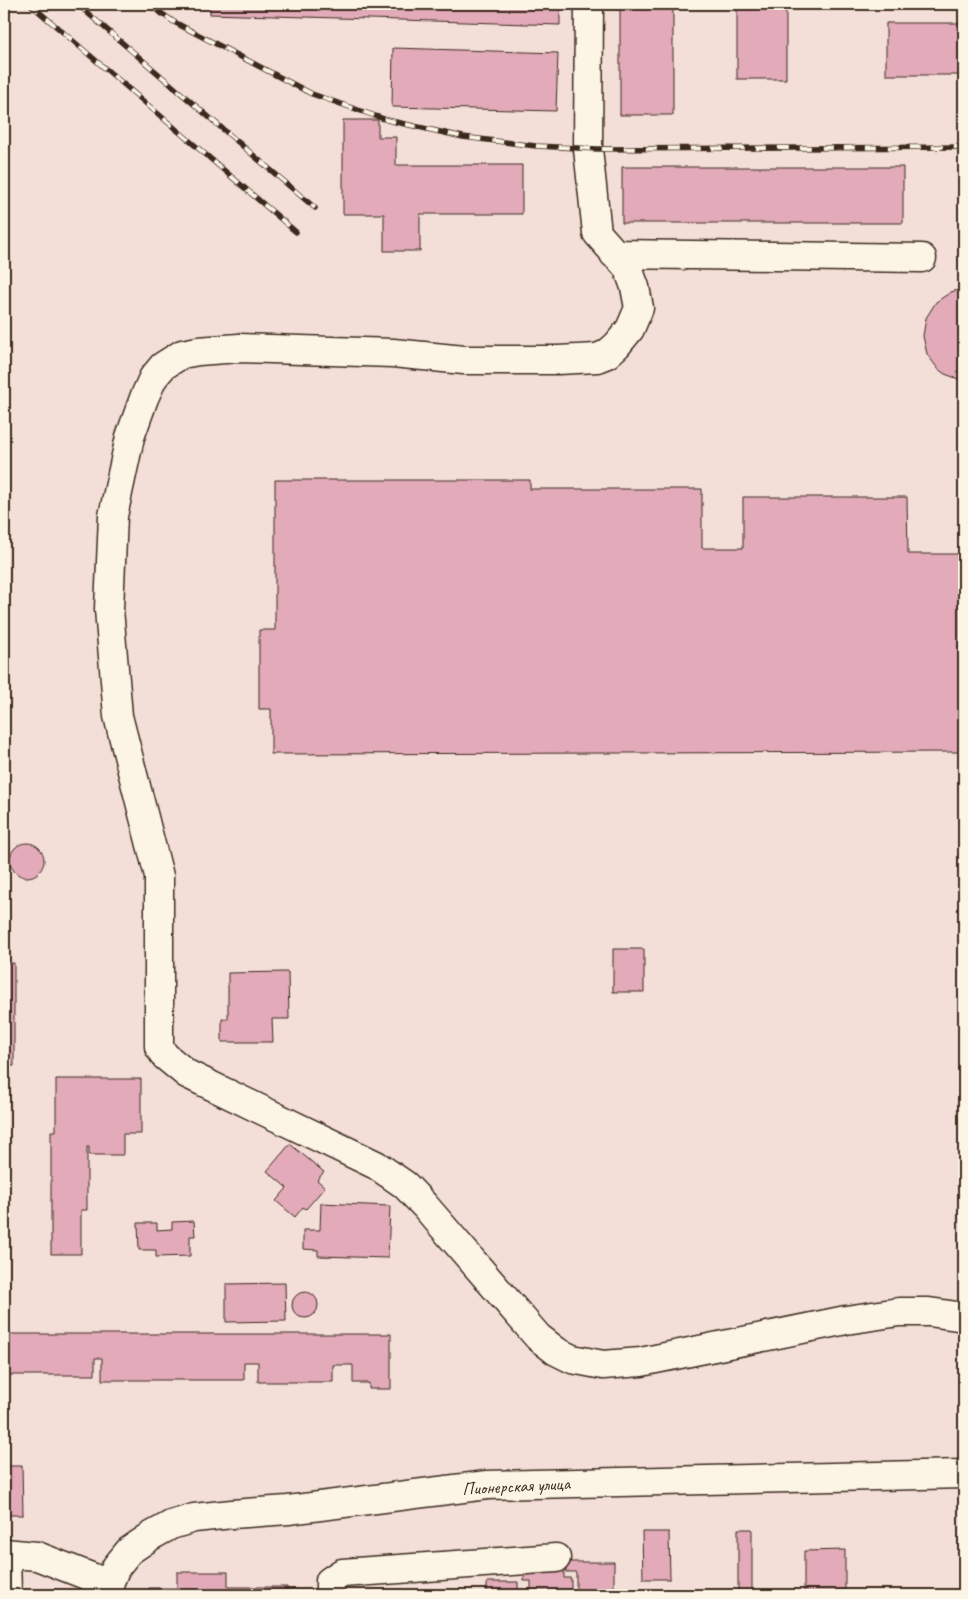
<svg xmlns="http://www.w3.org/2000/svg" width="968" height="1599" font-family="Caveat,sans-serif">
  <rect width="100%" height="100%" fill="#fcf5e5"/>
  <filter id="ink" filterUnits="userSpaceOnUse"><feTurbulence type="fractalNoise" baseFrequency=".02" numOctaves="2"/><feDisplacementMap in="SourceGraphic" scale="10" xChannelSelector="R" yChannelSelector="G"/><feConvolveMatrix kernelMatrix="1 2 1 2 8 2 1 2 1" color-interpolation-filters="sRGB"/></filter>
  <g filter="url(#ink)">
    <path fill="#f4ded8" d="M4 4H964V1595H4Z"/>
    <path fill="#e3aaba" stroke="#3b2a1e" d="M210 4H560V25L210 14Z
      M620 4H673V115H620Z
      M737 4H786V79H737Z
      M886 23H964V75H886Z
      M393 48 558 53 556 111 392 107Z
      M343 120H378V137H396V165H522V214H420V251H384V214H343Z
      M622 167H903V223H622Z
      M964 288V381L945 374 938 369 927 354 923 336 926 318 936 302 951 292Z
      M275 480H530V489H702V548H743V497H907L908 554H964V752L271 754V709H259V630H275Z
      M10 860a17 17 0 1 1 34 0a17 17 0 1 1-34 0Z
      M613 949H644V992H613Z
      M4 963H14V1066H4Z
      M288 972 289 1019H272L273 1042H222V1019H228V973Z
      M56 1079H141V1134H123V1155H89V1147H87V1210H81V1254H51V1131H56Z
      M290 1144 324 1172 317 1180 325 1187 306 1209 303 1207 295 1217 276 1201 287 1188 267 1171Z
      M321 1203 390 1206 388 1258 318 1256V1250L303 1249V1230H320Z
      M194 1221 195 1236H190V1256L156 1257V1250H139L138 1223H157V1230L172 1229V1222Z
      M285 1283 286 1321 226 1322V1284Z
      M292 1305a13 13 0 1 1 26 0a13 13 0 1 1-26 0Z
      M7 1334H391V1389H369V1383H353V1365H333V1382H258V1362H244V1380H102V1358H95V1375H7Z
      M4 1466H22L23 1515H4Z
      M738 1529H752V1595H738Z
      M642 1532H669L670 1579H643Z
      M845 1550V1595H804V1551Z
      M566 1562H614V1590H576V1572H566Z
      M564 1566V1578H571V1592H531V1581H524V1570Z
      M177 1572H228V1587H287V1595H149V1588H177Z
      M487 1582H518V1595H639H337H487Z
      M323 1590V1595H287V1591Z"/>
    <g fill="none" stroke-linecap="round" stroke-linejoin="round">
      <defs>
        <path id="minor" d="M589 4 588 149 597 233 628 268 635 287 639 308 630 329 617 345 607 354 597 358 558 360H464L393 353 239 348 198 351 182 354 163 366 153 378 144 398 130 437 113 516 109 609 118 716 159 876V1047L165 1056 187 1074 376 1165 405 1185 425 1206 538 1337 556 1351 572 1359 603 1365 641 1362 846 1320 899 1312H929L964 1317
          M614 254 922 258
          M4 1553 37 1556 109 1584
          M6 1553 7 1595
          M109 1595V1584L116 1567 129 1551 151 1536 171 1525 194 1518 232 1514 288 1510 487 1485 964 1474
          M330 1595V1581L342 1573 556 1558"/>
      </defs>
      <use href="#minor" stroke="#3b2a1e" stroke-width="31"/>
      <use href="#minor" stroke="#fcf5e5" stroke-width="28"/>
      <defs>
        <path id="rail" d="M30 4 296 232
          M77 4 315 208
          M148 4 174 22 312 94 387 120 463 137 536 146 598 149 964 147"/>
      </defs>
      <use href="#rail" stroke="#3b2a1e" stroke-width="5.5"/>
      <use href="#rail" stroke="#fcf5e5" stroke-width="4" stroke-dasharray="11" stroke-linecap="butt"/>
    </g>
  </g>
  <g text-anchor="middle" stroke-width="5" stroke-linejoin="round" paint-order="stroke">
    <g font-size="18" fill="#3b2a1e" stroke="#fcf5e5">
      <text transform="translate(516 1486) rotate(-3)" y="6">Пионерская улица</text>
    </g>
  </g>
  <rect width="968" height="1599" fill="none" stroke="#fcf5e5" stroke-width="20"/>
  <rect x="10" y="10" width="948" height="1579" fill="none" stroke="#3b2a1e" stroke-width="2" filter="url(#ink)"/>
</svg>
